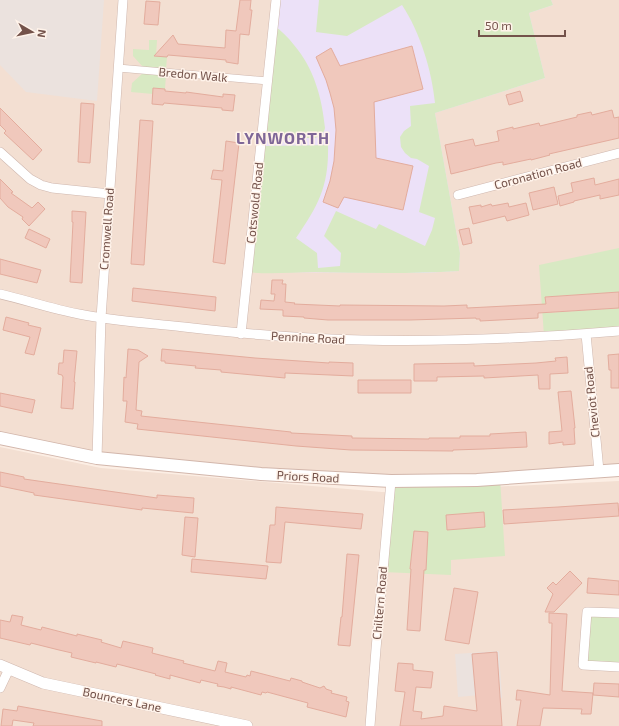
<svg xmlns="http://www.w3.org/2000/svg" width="619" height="726" font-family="'Exo 2',sans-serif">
  <rect width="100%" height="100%" fill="#fceee4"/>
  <path fill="#f3dfd2" d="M0 0H619V470L477 480 261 474 0 439Z
    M0 447 101 468 382 492 619 481V726H0Z"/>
  <path fill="#ebe2de" d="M0 0H104L97 101 26 92 0 65Z
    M499 651 502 698 480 700V695L458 697 455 654Z"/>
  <path fill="#ece1f8" d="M276 0H551L553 5 529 13 545 78 435 113 460 253 459 271 423 273 248 272Z"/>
  <path fill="#d8e9c3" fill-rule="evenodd" d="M319 0H551L553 5 529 13 545 78 435 113 460 253 459 271C411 274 363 273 315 272 293 272 270 275 248 272L261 146 328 145C329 185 319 205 296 238L317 253 318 268 340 266 341 253 324 236 336 211 376 229 379 224 425 246 432 230 435 218 419 212 429 166 417 159 411 158 405 153 401 147 400 137 404 131 411 126 410 106 435 103C432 71 420 32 402 5L347 36 316 32Z
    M274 25C281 31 288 37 294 45 314 68 322 98 325 128 324 134 320 136 315 138H262Z
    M149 40H157L156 56 167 57 166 69 143 67 133 56V49L149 50Z
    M143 73 166 75 165 89 153 88V94L131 92 132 83Z
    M619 248V292L545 297 547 313 619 308V331L544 336 539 265Z
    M500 478 505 556 451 560V575L383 572 391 481ZM414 531 428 533 425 570 410 569Z
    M587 612 619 613V667L583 665Z"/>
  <path fill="#f0c8bc" stroke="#e3ac9d" d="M240 0H251L250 10H252L249 35 240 34 238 64 226 62V60L215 59 168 55 167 57 154 56 173 35 178 44 225 48 226 30 236 31Z
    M146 1 160 2 158 25 144 24Z
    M412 46 423 89 374 102 376 158 413 166 403 210 344 197 338 208 323 202 330 181 334 161 336 130 334 108 330 93 326 80 316 57 331 48 340 66Z
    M153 88 165 89V91L186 93V92L223 97V94L235 95 233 111 222 110V108L164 103 163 105 152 104Z
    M520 91 523 101 509 105 506 95Z
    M81 103 94 104 90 163 78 162Z
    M0 108 42 150 33 160 4 133 6 131 0 125Z
    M612 110 614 118 619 117V138L549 154 550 155 531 160V159L503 165V162L496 163 451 174 445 145 473 139 475 146 499 141 497 131 513 127V129L539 123 540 126 577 117V115L591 112 592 115Z
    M140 120 153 121 144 265 131 264Z
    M226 141 239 143 225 264 213 262 222 180 211 179 213 170 223 171Z
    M594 178 595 185 619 179V195L600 199V195L574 201V202L560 206 558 196 573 192 571 183Z
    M0 179 13 192 11 193 32 208 38 202 45 209 29 226 22 219 23 217 8 207 0 198Z
    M554 187 558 204 533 210 529 193Z
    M508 203 509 207 526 203 529 215 507 221 505 216 473 224 469 207 481 205V207L491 204 492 206Z
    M72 211 86 212 82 283 70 282 73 222H72Z
    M469 228 472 243 463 245 459 230Z
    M29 229 50 239 46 248 25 238Z
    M0 259 41 270 37 283 0 274Z
    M272 280H283L282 284H286L285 302 295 303 294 304 340 306V305L444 306 467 305V308L546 304 545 297 619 292V308L538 313V318L480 321V319H476V318L410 320H328L304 318V317L283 316V310L260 309 261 300 274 301 275 294H271Z
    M133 288 216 297 215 311 132 301Z
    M6 317 29 323 28 325 41 328 34 355 25 353 30 337 3 330Z
    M128 349 138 350 148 356 139 362 136 410 142 411 141 416 291 432V433L352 436V438L429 439V438H460V436H490V434L526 432 527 447 484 449 453 450V451L351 450 296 446 137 429 138 424 125 422 127 401H123L124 377 126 378Z
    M162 349 255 358 329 363V362L353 363V376L285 373V378L221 372V370L195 368 196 366 165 363V361H161Z
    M64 350 77 351 74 382H75L73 409 61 408 63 377 62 375 58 374 59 363H63Z
    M619 354V388H611V370H609L608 355Z
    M567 357 568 373 550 374V389H539L538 375 484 378V376L437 377V381H414V364L474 363V366L536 363 556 361 555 358Z
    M358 380H411V393H358Z
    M571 391 575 428H574L575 444 563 445V442L549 444V432L562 431 558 392Z
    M0 393 35 400 32 413 0 406Z
    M0 472 24 477V479L157 498V495L194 498 193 513 142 508V510L34 495V493L0 486Z
    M618 503 619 516 504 524 503 510 558 507Z
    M276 507 363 514 361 529 285 522 281 563 266 562 270 525H275Z
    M484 512 485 527 447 530 446 515Z
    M185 517 198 518 195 557 182 555Z
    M414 531 428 532 426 570H424L420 631 407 630 411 569H410Z
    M347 554 359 555 350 646 338 645 341 617H342Z
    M192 559 268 566 266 579 191 572Z
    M570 571 582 583 554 612H545L553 594 547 588 553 582 556 585Z
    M588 578 619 581V595L587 593Z
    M454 588 478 592 469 644 445 640Z
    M549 613 567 614 562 691 593 693 591 714H581L582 709 543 708 540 726H517L521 700H516L517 690 550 695 552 623H549Z
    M12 615 23 617 21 625 41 630 42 627 77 636V634L102 640 101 642 121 648 123 641 153 648 152 653 184 661 183 663 215 671 218 661 227 663 225 672 246 677 247 675 250 676 251 671 290 681 291 678 302 681V682L320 688 324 686 326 689 332 691 331 693 347 697 346 701 349 702 346 717 307 707 308 703 267 692 266 693 262 692 261 695 231 687V689L224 687 217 686 218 684 201 680 200 683 170 675V679L155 675 156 674 117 664 116 667 96 662V663L71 657 72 653 59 650 31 643 30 645 0 638V620L10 622Z
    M497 652 502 726H400L405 692 395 691 398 663 413 664V670L433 672 431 688 416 687 413 711 422 712 421 719 443 716 444 706 477 711 472 654Z
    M594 683 619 684V697L593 695Z
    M18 706 102 721V726H33L34 723 13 720 12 726H1L3 709 17 711Z"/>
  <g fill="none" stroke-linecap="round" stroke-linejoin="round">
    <defs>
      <path id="pedestrian" d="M118 68 268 81"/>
      <path id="minor" d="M0 152 30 179 41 185 52 188 110 194
        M458 195 619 153
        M0 294C26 300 52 309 79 314 113 321 149 323 184 327 244 334 303 339 362 340 448 342 534 338 619 331
        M241 334 276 0
        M586 334 599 471
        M97 458 101 318 123 0
        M619 613 587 612 583 665 619 667
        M0 688 9 669
        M370 726 376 649 391 481"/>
      <path id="tertiary" d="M0 665 43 683 247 726"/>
      <path id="secondary" d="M0 438 97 458 261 474 391 481 477 480 619 470"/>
    </defs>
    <use href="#pedestrian" stroke="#cfb7ae" stroke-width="8"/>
    <use href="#minor" stroke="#cfb7ae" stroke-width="10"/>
    <use href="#tertiary" stroke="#cfb7ae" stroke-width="12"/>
    <use href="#secondary" stroke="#d2b6ab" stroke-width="14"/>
    <use href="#pedestrian" stroke="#fff" stroke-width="7"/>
    <use href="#minor" stroke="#fff" stroke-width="9"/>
    <use href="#tertiary" stroke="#fff" stroke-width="11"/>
    <use href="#secondary" stroke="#fff" stroke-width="12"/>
  </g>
  <g text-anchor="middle" stroke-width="3" stroke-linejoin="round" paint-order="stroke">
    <g font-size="12" fill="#73524a" stroke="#fff3ea">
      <text transform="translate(193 75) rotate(5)" y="4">Bredon Walk</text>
      <text transform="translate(538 174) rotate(-15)" y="4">Coronation Road</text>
      <text transform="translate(255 203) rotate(-84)" y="4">Cotswold Road</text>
      <text transform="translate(107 229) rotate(-86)" y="4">Cromwell Road</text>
      <text transform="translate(308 338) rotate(3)" y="4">Pennine Road</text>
      <text transform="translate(592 402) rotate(-96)" y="4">Cheviot Road</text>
      <text transform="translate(308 477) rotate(3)" y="4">Priors Road</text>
      <text transform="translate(380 603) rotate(-85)" y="4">Chiltern Road</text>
      <text transform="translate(122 700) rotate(12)" y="4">Bouncers Lane</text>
    </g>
    <g font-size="16" font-weight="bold" letter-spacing="1" fill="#7e6697" stroke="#fff3ea">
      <text x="283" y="144">LYNWORTH</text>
    </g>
  </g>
  <g transform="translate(32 32) rotate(99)" stroke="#fff3ea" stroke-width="3" paint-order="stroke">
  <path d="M0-3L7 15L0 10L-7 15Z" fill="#73524a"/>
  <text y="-6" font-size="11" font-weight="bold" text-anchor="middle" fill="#73524a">N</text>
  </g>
  <path d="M479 30v6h86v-6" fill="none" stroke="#73524a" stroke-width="2"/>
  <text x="485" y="30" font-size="12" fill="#73524a" stroke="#fff3ea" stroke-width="3" paint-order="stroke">50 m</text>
</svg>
